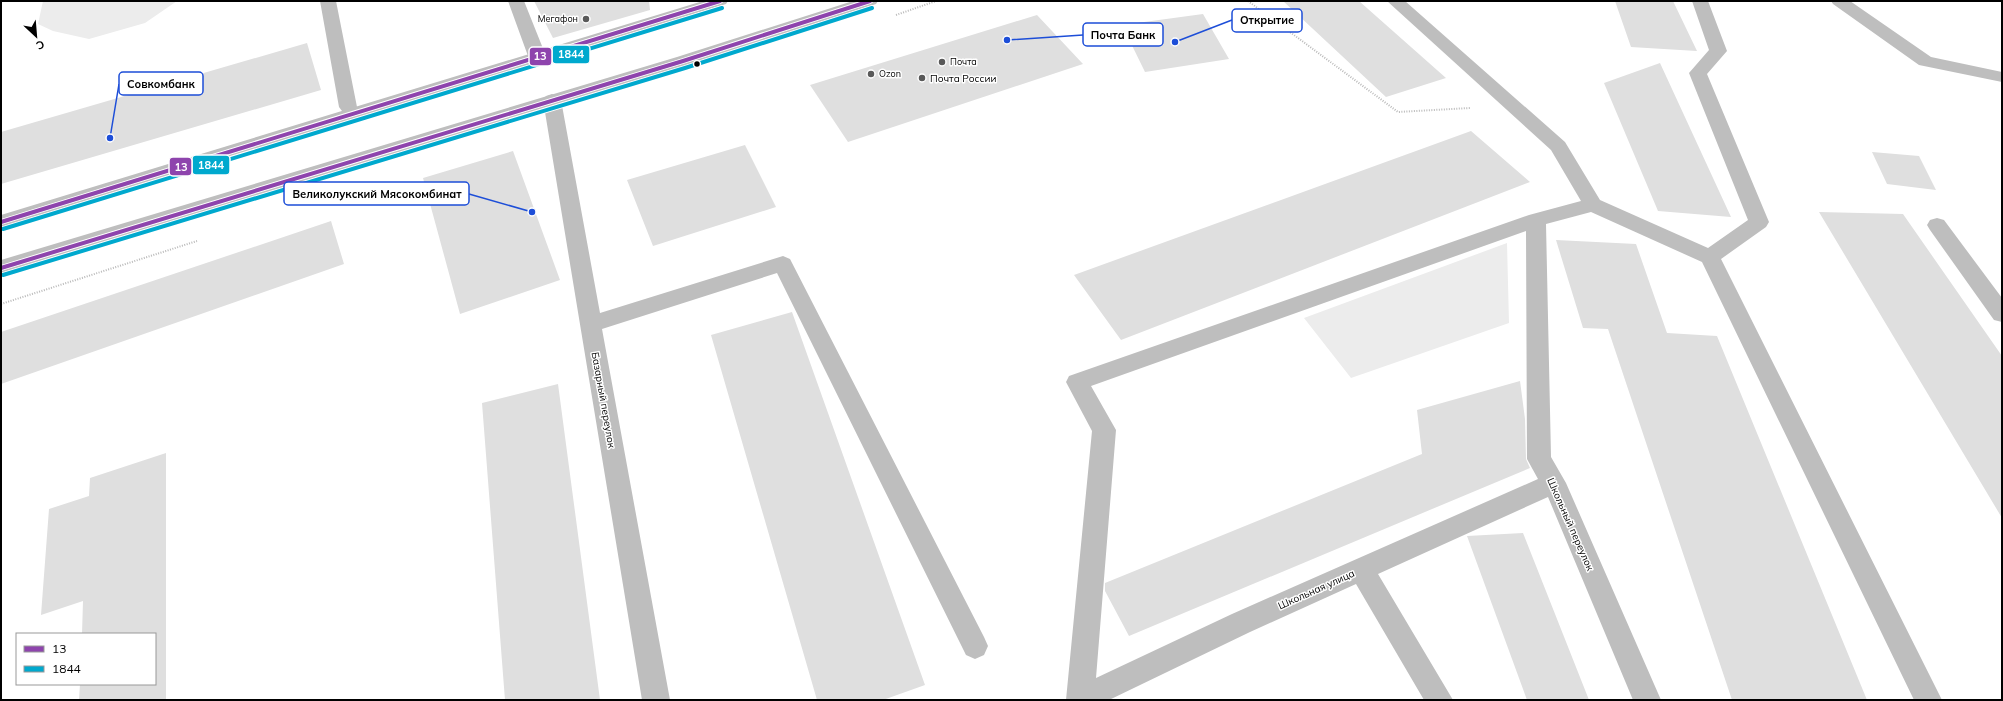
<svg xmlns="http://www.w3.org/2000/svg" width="2003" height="701" font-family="Mulish,sans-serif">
  <rect width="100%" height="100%" fill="#fff"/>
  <path fill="#ececec" d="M43 1H177L145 23 89 39 53 31 38 24Z
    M1507 243 1509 323 1351 378 1304 318Z"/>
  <path fill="#dfdfdf" d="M534 1H649L650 10 553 38Z
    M1283 1H1359L1446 78 1386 97Z
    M1615 1H1673L1697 51 1631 47Z
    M1203 14 1229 59 1145 72 1122 25Z
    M1037 15 1083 64 848 142 810 85Z
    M307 43 321 90 1 184V132Z
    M1660 63 1731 217 1658 211 1604 83Z
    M1471 131 1530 182 1121 340 1074 275Z
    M745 145 776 207 653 246 627 180Z
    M513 151 560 280 460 314 423 178Z
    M1872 152 1919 156 1936 190 1887 184Z
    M1819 212 1903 214 2002 356V518Z
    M331 221 344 264 1 384V332Z
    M1556 240 1636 244 1667 333 1717 336 1867 700H1732L1608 329 1583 328Z
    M792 312 925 685 883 700H817L711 335Z
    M1520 381 1525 419 1526 459 1530 468 1129 636 1105 591V583L1422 454 1417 410Z
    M558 384 600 700H505L482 403Z
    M166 453V700H79L80 684H155V634H82L83 601 41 615 49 509 89 496 90 478Z
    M1523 533 1589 700H1527L1467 536Z"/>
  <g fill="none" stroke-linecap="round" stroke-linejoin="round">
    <path stroke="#b9b9b9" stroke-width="2" stroke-dasharray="1 1.5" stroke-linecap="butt" d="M1248 1 1398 112 1470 108
      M896 15 936 1
      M1 304 197 241"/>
    <path fill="#bebebe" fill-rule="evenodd" d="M320 1H336L357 107 354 111 348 113 342 111 339 107Z
      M508 1H524L546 56 543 60 537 61 531 60 528 56Z
      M1387 1H1405L1565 142 1600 200 1708 248 1748 220 1689 73 1709 50 1692 1H1708L1727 51 1707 74 1769 222 1766 227 1721 259 1942 700H1914L1702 262 1591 212 1546 224 1551 457 1566 483 1661 700H1633L1548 497 1378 574 1453 700H1424L1356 584 1250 632 1109 700H1066L1092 431 1066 382 1069 376 1529 215 1581 201 1551 150ZM1526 231 1527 459 1538 479 1232 614 1096 678 1116 430 1091 386Z
      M1831 1H1850L1931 57 2002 72V82L1919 65 1833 4Z
      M552 94 558 96 561 100 600 313 783 256 790 259 984 637 988 646 984 655 975 659 966 655 777 273 602 329 670 700H642L543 100 546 96Z
      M1937 218 1944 220 2002 298V322L1994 320 1930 230 1927 225 1930 220Z"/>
    <path fill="#bebebe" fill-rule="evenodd" d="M703 1H728L726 4 1 229V215Z
      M853 1H878L876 4 689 65 1 276V260L677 57Z"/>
    <defs>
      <path id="bus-1" d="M1 222 720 1
        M1 268 683 61 870 1"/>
      <path id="bus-2" d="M3 229 722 8
        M3 275 685 68 872 8"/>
    </defs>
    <use href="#bus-1" stroke="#fff" stroke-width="6"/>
    <use href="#bus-2" stroke="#fff" stroke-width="6"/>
    <use href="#bus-1" stroke="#8e44ad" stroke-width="4"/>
    <use href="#bus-2" stroke="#00a9ce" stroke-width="4"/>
  </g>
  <g fill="#595959" stroke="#fff" stroke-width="1.5">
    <circle cx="586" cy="19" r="4"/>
    <circle cx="942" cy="62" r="4"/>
    <circle cx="871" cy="74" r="4"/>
    <circle cx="922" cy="78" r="4"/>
  </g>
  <circle fill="#000" stroke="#fff" stroke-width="1.5" cx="697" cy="64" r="3.5"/>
  <g text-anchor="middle" stroke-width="3" stroke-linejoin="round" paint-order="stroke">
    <g font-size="9" fill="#000" stroke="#fff" text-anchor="start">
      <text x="578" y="22" text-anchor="end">Мегафон</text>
      <text x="950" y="65">Почта</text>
      <text x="879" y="77">Ozon</text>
    </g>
    <g font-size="10" fill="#000" stroke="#fff" text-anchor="start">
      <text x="930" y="82">Почта России</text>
    </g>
    <g font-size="10" fill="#000" stroke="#fff">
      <text transform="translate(604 400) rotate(80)" y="4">Базарный переулок</text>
      <text transform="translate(1571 524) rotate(66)" y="4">Школьный переулок</text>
      <text transform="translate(1316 589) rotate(-24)" y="4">Школьная улица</text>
    </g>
  </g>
  <path fill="none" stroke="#1d4ed8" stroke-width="1.5" d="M1175 42L1232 20M1007 40L1083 35M110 138L119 84M532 212L469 194"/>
  <g fill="#1d4ed8" stroke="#fff" stroke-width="1.5">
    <circle cx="1175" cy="42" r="4"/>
    <circle cx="1007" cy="40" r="4"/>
    <circle cx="110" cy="138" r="4"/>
    <circle cx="532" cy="212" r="4"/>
  </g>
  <g fill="#fff" stroke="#1d4ed8" stroke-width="1.5">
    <rect x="1232" y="9" width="70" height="23" rx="4"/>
    <rect x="1083" y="23" width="80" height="23" rx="4"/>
    <rect x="119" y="72" width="84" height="23" rx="4"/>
    <rect x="284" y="182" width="185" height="23" rx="4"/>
  </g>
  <g font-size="11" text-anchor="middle" font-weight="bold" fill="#000">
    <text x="1267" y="24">Открытие</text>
    <text x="1123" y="39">Почта Банк</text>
    <text x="161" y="88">Совкомбанк</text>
    <text x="377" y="198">Великолукский Мясокомбинат</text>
  </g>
  <g stroke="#fff" stroke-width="1.5">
    <rect x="552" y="45" width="38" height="19" rx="4" fill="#00a9ce"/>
    <rect x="529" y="47" width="23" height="19" rx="4" fill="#8e44ad"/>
    <rect x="192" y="155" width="38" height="20" rx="4" fill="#00a9ce"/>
    <rect x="169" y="157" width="23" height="19" rx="4" fill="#8e44ad"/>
  </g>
  <g font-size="11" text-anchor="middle" font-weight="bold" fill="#fff">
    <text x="571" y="58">1844</text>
    <text x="540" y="60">13</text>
    <text x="211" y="169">1844</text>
    <text x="181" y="171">13</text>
  </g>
  <rect width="2003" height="701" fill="none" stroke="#000000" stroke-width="4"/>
  <rect x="16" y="633" width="140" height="52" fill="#ffffff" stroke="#999999"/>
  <rect x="24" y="646" width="20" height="6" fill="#8e44ad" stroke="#999999"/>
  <text x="52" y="653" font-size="12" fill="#000000">13</text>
  <rect x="24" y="666" width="20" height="6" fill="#00a9ce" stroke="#999999"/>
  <text x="52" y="673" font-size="12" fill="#000000">1844</text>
  <g transform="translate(36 36) rotate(154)" stroke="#ffffff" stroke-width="3" paint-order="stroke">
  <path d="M0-3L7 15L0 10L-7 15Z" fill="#000000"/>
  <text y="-6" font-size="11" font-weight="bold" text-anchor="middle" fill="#000000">С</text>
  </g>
</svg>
